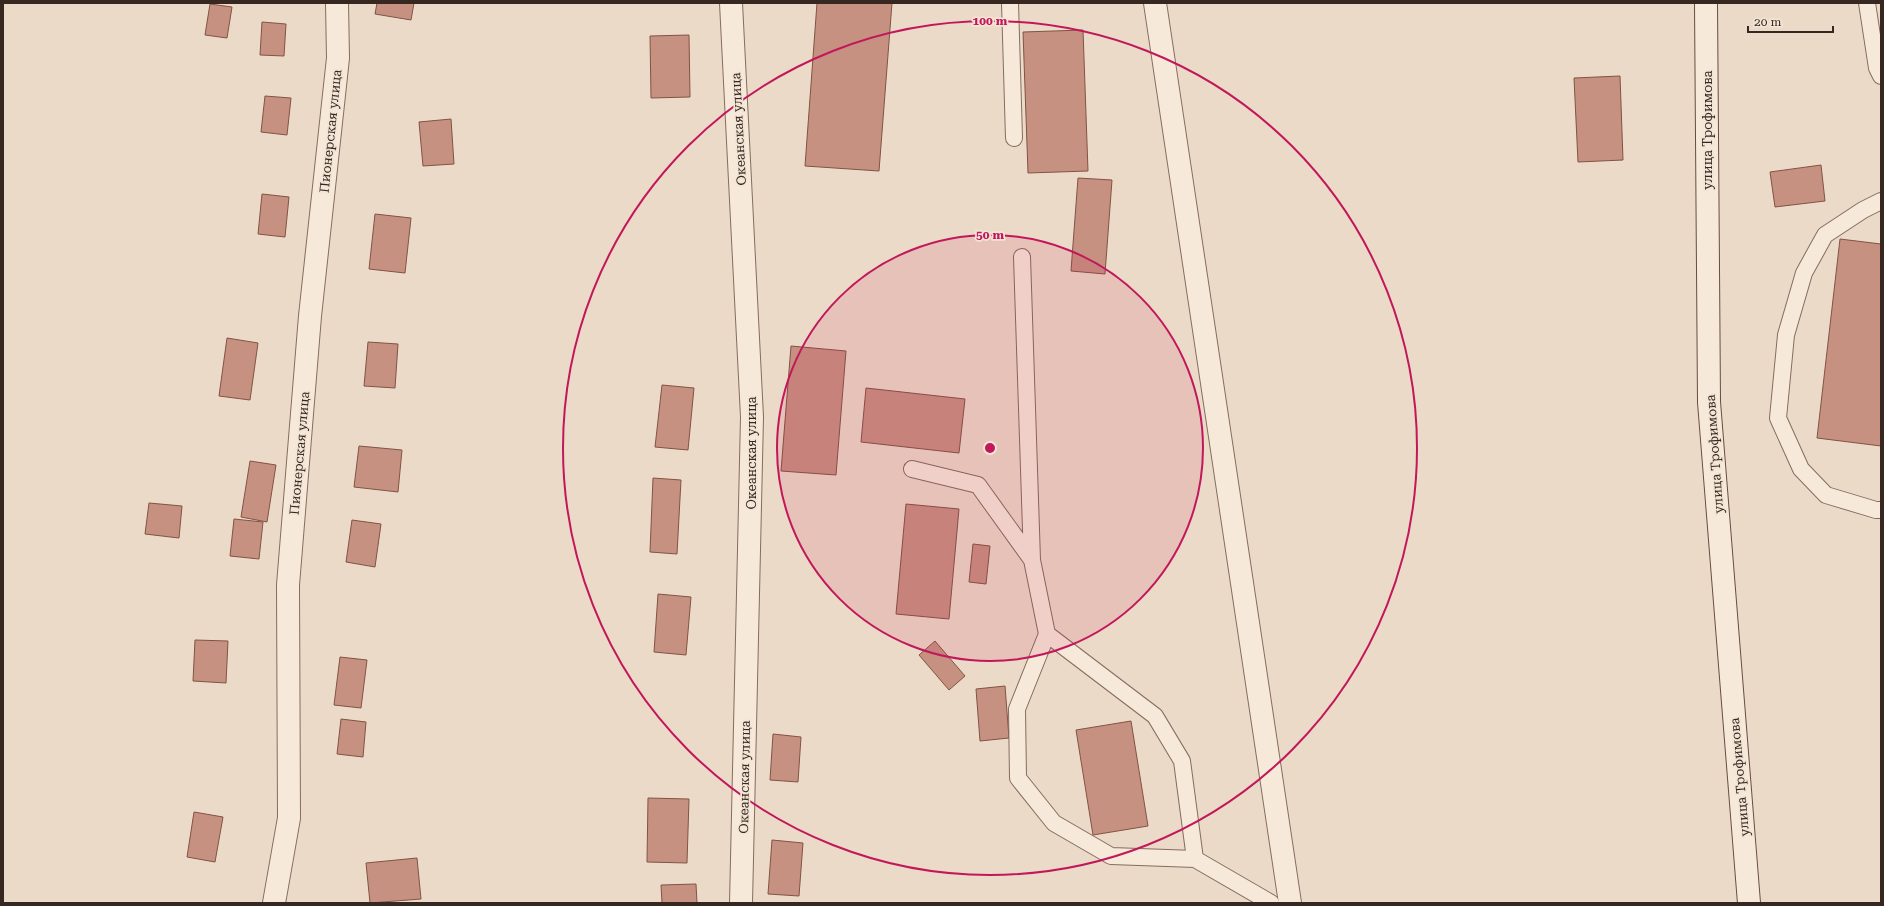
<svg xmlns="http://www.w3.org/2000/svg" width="1884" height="906" font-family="'Roboto Serif',serif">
  <rect width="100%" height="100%" fill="#ebdac7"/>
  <path fill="#c69180" stroke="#825345" d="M377 3H414L411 20 375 14Z
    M817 3H892L879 171 805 166Z
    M210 4 232 7 227 38 205 35Z
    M262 22 286 24 284 56 260 55Z
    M1083 30 1088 171 1028 173 1023 32Z
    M689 35 690 97 651 98 650 36Z
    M1620 76 1623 160 1578 162 1574 78Z
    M265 96 291 98 287 135 261 132Z
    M451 119 454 164 423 166 419 122Z
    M1821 165 1825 201 1775 207 1770 172Z
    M1078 178 1112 180 1105 274 1071 271Z
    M262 194 289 197 285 237 258 234Z
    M375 214 411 218 405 273 369 269Z
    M1840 239 1881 244V446L1817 438Z
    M227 338 258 343 250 400 219 396Z
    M368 342 398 344 395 388 364 386Z
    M791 346 846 351 836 475 781 471Z
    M662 385 694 388 688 450 655 447Z
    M866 388 965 399 959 453 861 442Z
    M359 446 402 450 398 492 354 487Z
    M250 461 276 465 267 522 241 517Z
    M653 478 681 480 677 554 650 552Z
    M149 503 182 506 179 538 145 534Z
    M906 504 959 509 949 619 896 614Z
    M234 519 263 522 259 559 230 556Z
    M352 520 381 524 375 567 346 562Z
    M973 544 990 546 986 584 969 582Z
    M658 594 691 597 686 655 654 652Z
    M195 640 228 641 226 683 193 681Z
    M935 641 965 676 949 690 919 655Z
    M340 657 367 660 361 708 334 705Z
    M1005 686 1009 738 980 741 976 689Z
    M341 719 366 722 363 757 337 754Z
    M1131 721 1148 826 1093 835 1076 730Z
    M773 734 801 737 798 782 770 780Z
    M648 798 689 799 687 863 647 862Z
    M194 812 223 817 215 862 187 857Z
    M772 840 803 843 799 896 768 894Z
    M417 858 421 899 370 903 366 863Z
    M696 884 697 903H662L661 885Z"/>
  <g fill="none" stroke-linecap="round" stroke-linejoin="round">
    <defs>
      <path id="lane" d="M1010 3 1014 138
        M1867 3 1877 68 1881 76
        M1881 201 1863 210 1825 235 1804 273 1786 335 1778 418 1801 469 1826 495 1876 510H1881
        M1022 257 1032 560 1047 634 1155 716 1182 761 1195 859 1271 903
        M912 469 978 485 1032 560
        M1047 634 1017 709 1018 778 1054 823 1111 856 1195 859"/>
      <path id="street" d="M731 3 752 417 741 903
        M1155 3 1290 903
        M274 903 289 818 288 585 310 316 338 58 337 3"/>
      <path id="secondary" d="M1706 3 1709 402 1749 903"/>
    </defs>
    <use href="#lane" stroke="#856c5e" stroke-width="18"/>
    <use href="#street" stroke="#856c5e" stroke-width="24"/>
    <use href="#secondary" stroke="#674d41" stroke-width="24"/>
    <use href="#lane" stroke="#f6e9d9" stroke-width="16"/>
    <use href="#street" stroke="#f6e9d9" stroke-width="22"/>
    <use href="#secondary" stroke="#f6e9d9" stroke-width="22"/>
  </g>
  <circle cx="990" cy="448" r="213" fill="#c2185b" fill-opacity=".12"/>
  <g fill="none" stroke="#c2185b" stroke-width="2">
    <circle cx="990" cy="448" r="213"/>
    <circle cx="990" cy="448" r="427"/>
  </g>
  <g text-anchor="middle" stroke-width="3.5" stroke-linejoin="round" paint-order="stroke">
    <g font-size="13" fill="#362720" stroke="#f3e5d6">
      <text transform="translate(738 129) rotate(-93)" y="5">Океанская улица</text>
      <text transform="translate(1707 130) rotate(-90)" y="5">улица Трофимова</text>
      <text transform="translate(330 131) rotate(-84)" y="5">Пионерская улица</text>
      <text transform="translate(299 453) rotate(-85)" y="5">Пионерская улица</text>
      <text transform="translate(751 453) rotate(-90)" y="5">Океанская улица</text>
      <text transform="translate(1714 454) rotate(-94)" y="5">улица Трофимова</text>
      <text transform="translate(744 777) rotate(-89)" y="5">Океанская улица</text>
      <text transform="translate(1739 777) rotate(-95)" y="5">улица Трофимова</text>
    </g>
  </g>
  <circle cx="990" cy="448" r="6" fill="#c2185b" stroke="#f3e5d6" stroke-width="2"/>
  <g font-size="12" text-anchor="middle" font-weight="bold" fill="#c2185b" stroke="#f3e5d6" stroke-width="3.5" stroke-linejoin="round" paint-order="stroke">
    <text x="990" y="25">100 m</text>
    <text x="990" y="239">50 m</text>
  </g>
  <rect width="1884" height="906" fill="none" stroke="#362720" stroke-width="8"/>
  <path d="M1748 26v6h85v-6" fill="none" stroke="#362720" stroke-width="2"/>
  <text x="1754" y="26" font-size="12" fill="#362720" stroke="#f3e5d6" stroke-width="3" paint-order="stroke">20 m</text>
</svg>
